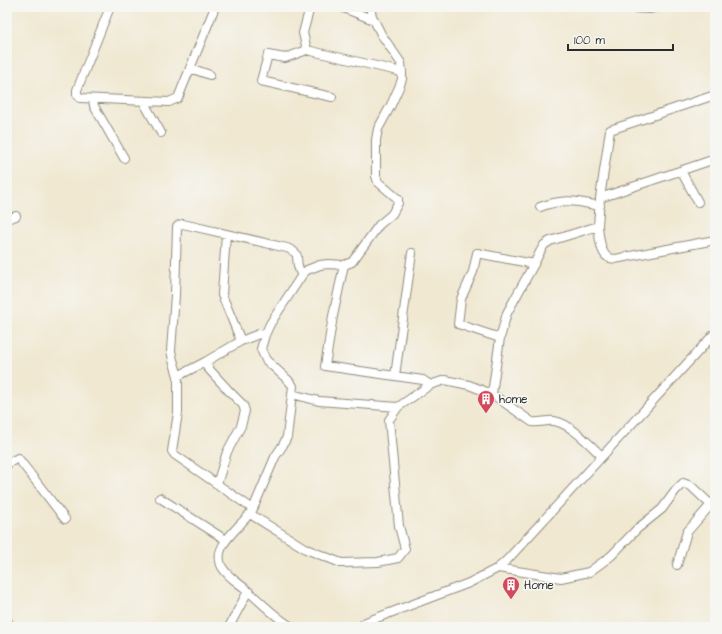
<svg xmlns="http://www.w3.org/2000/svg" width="722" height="634" font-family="'Architects Daughter',sans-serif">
  <rect width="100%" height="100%" fill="#f6f6f2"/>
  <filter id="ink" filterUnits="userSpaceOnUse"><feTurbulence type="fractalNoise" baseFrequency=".025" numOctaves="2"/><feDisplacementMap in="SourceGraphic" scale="8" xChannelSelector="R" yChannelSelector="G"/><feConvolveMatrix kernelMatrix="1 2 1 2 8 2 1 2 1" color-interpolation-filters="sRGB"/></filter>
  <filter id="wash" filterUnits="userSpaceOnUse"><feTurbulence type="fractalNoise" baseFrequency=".012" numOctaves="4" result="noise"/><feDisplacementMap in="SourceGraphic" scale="16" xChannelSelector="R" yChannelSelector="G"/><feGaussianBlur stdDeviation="0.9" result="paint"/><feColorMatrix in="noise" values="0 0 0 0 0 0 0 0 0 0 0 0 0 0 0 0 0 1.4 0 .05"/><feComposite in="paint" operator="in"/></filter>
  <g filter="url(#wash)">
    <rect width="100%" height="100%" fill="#f0e8d1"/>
  </g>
  <g filter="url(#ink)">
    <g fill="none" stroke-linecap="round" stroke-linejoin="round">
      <defs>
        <path id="street" d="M110 7 77 90V94L80 98 169 102 178 98 215 7
          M341 7 374 20
          M617 7 650 9 657 7
          M307 50 303 33 310 7
          M190 68 210 75
          M332 97 261 81 268 55 285 58 307 50 402 72
          M93 99 94 106 124 158
          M143 101 161 133
          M681 171 698 202
          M600 198 610 130 715 95
          M540 207C564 198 576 201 600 206
          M7 219 16 216
          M598 226C599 234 600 256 610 258 613 259 617 259 620 258L715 240
          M226 234 222 295 241 341
          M500 338 458 324 461 299 473 272 477 253 534 264
          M205 362 207 367 229 391 243 405 245 411 241 426 227 452 217 484
          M178 376 205 362 241 341 259 334 265 335
          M395 376 412 253
          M430 385 445 380 469 385 492 394 500 338 507 313 534 264 540 252 544 245 550 241 598 226 600 198 715 159
          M292 394 319 401 398 407
          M492 394 532 422C540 423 547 420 554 421 570 423 591 446 602 456
          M7 464 18 458 65 519
          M160 498 226 540
          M253 509 175 455 172 451 178 413V376L173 360 171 351 175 295 177 227 179 225 183 224 287 248C303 255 294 257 299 269 299 271 301 273 302 275
          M250 514 306 549 341 563 378 562 398 558 405 549 399 526 389 420 398 407 430 385 423 380 325 366 333 316 344 265
          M677 565 687 532 715 500
          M498 568 561 578 589 572 611 556 637 529 662 509 676 490 683 483 691 486 710 504
          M7 620 10 627
          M229 627 248 591
          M292 627C276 618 263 604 249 592 240 583 229 579 222 567 220 564 219 557 220 553 223 538 245 522 253 509L275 457 283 445 287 437 293 386 288 380 266 360 261 349 265 335 270 324 302 275 307 270 320 265 328 264 344 265 352 262 379 225 392 214 398 203V199L378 182 376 176V140L378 129 391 105 400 85 402 79V72L401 63 381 34 372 16 370 7
          M360 627 366 622 469 583 498 568 508 559 715 333"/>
      </defs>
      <use href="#street" stroke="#8e8a7e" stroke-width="10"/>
      <use href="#street" stroke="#fff" stroke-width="8"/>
    </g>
  </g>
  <defs>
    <symbol id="building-pin" viewBox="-11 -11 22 30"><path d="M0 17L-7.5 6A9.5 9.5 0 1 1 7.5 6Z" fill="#d1495b" stroke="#f6f6f2"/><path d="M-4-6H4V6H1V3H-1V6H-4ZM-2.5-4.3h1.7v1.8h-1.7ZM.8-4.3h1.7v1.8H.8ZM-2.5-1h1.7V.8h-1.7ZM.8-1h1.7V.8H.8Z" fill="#fff"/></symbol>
  </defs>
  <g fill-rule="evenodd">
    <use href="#building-pin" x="476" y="389" width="20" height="27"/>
    <use href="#building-pin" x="501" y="575" width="20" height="27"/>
  </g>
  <g text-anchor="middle" stroke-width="3.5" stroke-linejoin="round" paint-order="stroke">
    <g font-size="12" fill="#2b2b2b" stroke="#f6f6f2" text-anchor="start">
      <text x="499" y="403">home</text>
      <text x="524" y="589">Home</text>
    </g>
  </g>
  <rect width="722" height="634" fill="none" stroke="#f6f6f2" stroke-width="24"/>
  <path d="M568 44v6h105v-6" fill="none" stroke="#2b2b2b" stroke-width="2"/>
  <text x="574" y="44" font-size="12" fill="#2b2b2b" stroke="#f6f6f2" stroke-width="3" paint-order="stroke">100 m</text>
</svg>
